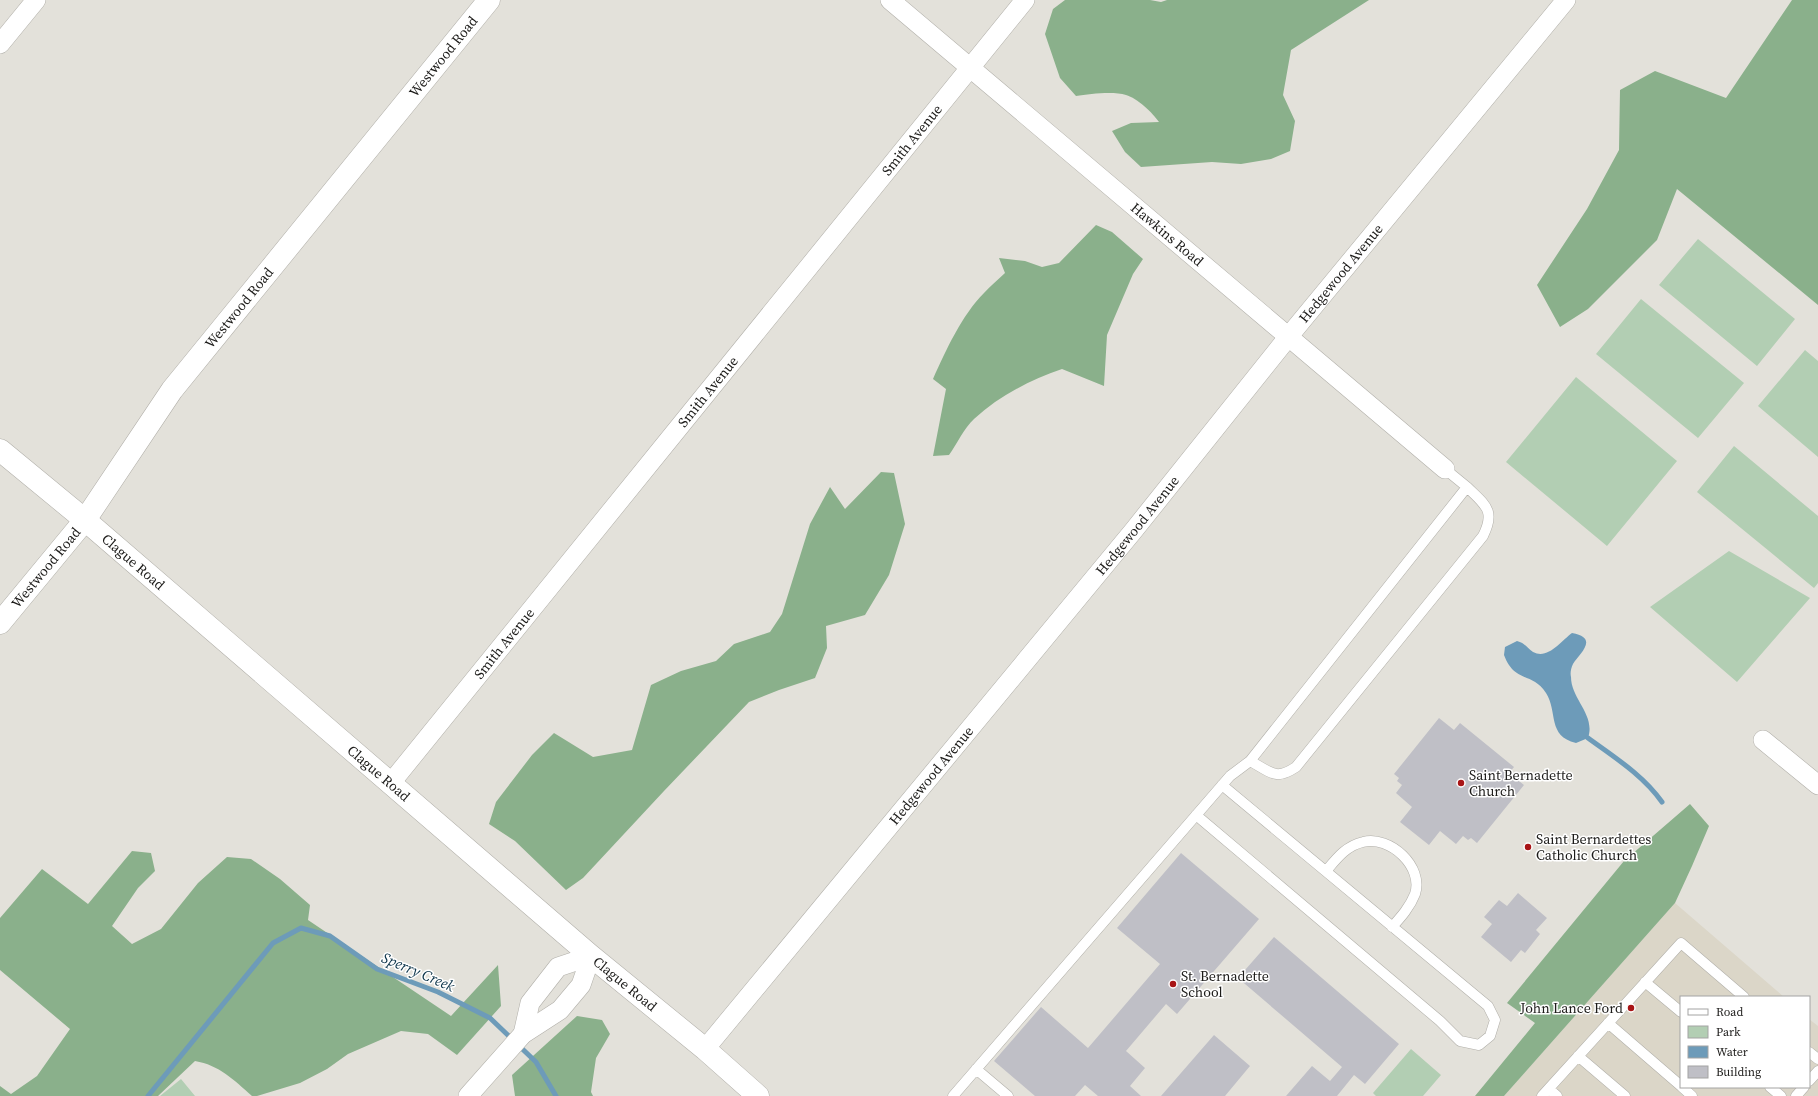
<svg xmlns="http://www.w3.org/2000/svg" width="1818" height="1096" font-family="'Source Serif 4',serif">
  <rect width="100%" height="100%" fill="#e3e1da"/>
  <path fill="#dbd6c8" d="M1675 903 1784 997H1681V1087H1809V1019L1818 1026V1096H1504Z"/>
  <path fill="#b2ceb3" d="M1698 239 1795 319 1757 366 1659 285Z
    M1641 299 1744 383 1698 438 1596 354Z
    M1805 350 1818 361V457L1758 406Z
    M1576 377 1677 461 1607 546 1506 462Z
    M1734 446 1818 516V583L1814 588 1697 492Z
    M1729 551 1810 598 1737 682 1650 607Z
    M1411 1049 1441 1075 1423 1096H1376L1373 1093Z
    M181 1079 195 1096H160Z"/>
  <path fill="#8ab08b" d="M1065 0H1150L1161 2 1167 0H1369L1291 50 1283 95 1295 121 1290 151 1271 159 1241 164 1212 162 1141 167 1125 152 1112 131 1131 123 1159 122C1153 113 1137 98 1126 95 1113 91 1090 94 1076 96L1060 78 1045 34 1053 9Z
    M1792 0H1818V305L1677 189 1657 240 1588 309 1560 327 1537 285 1587 209 1619 150 1620 90 1655 71 1726 98Z
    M1096 225 1112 232 1143 259 1133 274 1107 335 1104 386 1062 369C1030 380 999 396 974 419 964 428 957 444 949 455L933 456 946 389 933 379C946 350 962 315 984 293 990 286 998 280 1005 273L999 258 1025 261 1042 267 1059 263Z
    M881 472 894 473 905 524 889 575 865 615 826 626 827 648 815 678 779 690 749 702 664 791 583 878 566 890 515 841 489 824 496 802 532 755 554 733 593 757 632 750 651 685 681 671 716 661 734 644 770 632 782 614 810 524 830 487 845 509Z
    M1690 804 1709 826 1692 866 1675 903 1504 1096H1475L1535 1023 1507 1003 1624 861Z
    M132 851 151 853 155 871 138 888 112 926 132 944 161 929 198 883 227 857 251 859 280 879 310 905 308 920 451 1016 498 965 501 1006 457 1055 428 1034 401 1031 348 1054 327 1069 300 1083 257 1096H252C234 1080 219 1065 195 1061L158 1096H0V1086L11 1094 37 1076 70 1029 0 970V918L42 869 88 904Z
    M577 1016 602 1020 610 1034 596 1058 591 1092 593 1096H515L512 1075Z"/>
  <path fill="#6d9bb9" d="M1572 633C1600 638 1579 654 1573 664 1571 668 1570 673 1571 677 1571 699 1596 715 1588 738L1576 743C1547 736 1558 712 1546 693 1532 671 1515 684 1504 655L1505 647 1517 641C1525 643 1527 648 1533 652 1548 660 1561 641 1572 633Z"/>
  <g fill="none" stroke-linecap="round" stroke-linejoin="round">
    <path stroke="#6d9bb9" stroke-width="5" d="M1588 738C1614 757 1643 775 1662 802
      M148 1096 273 943 301 928 330 936 377 969 438 992 490 1018 536 1062 556 1096"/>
  </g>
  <path fill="#bfbfc6" d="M1439 718 1454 730 1460 723 1514 767 1509 773 1524 785 1477 843 1471 838 1468 840 1463 836 1456 844 1440 831 1429 845 1400 822 1412 807 1396 793 1402 785 1397 781 1399 778 1394 774Z
    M1181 853 1259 919 1177 1014 1166 1004 1126 1051 1145 1068 1130 1086 1141 1096H1098L1085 1085 1075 1096H1035L994 1061 1041 1007 1088 1048 1160 964 1117 928Z
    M1518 893 1547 918 1536 930 1540 934 1525 953 1521 950 1511 962 1481 937 1492 924 1484 917 1499 900 1507 906Z
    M1274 937 1399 1044 1365 1084 1354 1075 1337 1096H1286L1312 1066 1330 1081 1342 1067 1238 978Z
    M1214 1035 1250 1066 1225 1096H1161Z"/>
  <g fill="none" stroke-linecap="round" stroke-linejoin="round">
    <defs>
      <path id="lane" d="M1250 761C1271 772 1275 781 1296 767L1483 536C1496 510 1485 505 1467 487
        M1196 815 1440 1021 1460 1041 1479 1045 1490 1036 1495 1020 1488 1006 1222 785
        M1326 871C1337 858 1346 846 1363 842 1390 835 1424 867 1415 894 1410 907 1401 917 1392 927
        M1645 982 1681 1012
        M1608 1023 1681 1086
        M1809 1052 1818 1059
        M1578 1056 1625 1096
        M976 1069 1008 1096
        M1809 1081 1818 1071
        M1682 1087 1692 1096
        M1770 1087 1781 1096
        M1549 1089 1557 1096
        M953 1096 1230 776 1250 761 1467 487 1445 469
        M1542 1096 1681 943 1744 997
        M1796 1096 1804 1087"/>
      <g id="street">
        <path id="s1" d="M890 0 1445 469"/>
        <path d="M0 44 36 0"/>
        <path d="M1763 740 1818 785"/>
        <path id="s2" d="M390 784 1025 0"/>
        <path d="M523 1034 530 1003 558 967 591 956"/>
        <path id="s3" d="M705 1049 1134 530 1289 336 1566 0"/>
        <path d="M468 1096 523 1034 560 1010 581 985 591 956"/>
      </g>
      <g id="secondary">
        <path id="s4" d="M0 450 85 520 591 956 705 1049 758 1096"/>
        <path id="s5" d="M0 623 85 520 172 390 489 0"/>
      </g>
    </defs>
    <use href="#lane" stroke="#b1afa9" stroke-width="11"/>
    <use href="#street" stroke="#b1afa9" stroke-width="20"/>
    <use href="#secondary" stroke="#b1afa9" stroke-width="23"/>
    <use href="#lane" stroke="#fff" stroke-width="10"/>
    <use href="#street" stroke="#fff" stroke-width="19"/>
    <use href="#secondary" stroke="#fff" stroke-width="22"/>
  </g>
  <g fill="#a81416" stroke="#fff" stroke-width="1.5">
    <circle cx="1461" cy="783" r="4"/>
    <circle cx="1528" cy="847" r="4"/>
    <circle cx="1173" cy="984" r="4"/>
    <circle cx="1631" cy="1008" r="4"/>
  </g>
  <g text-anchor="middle" stroke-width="3" stroke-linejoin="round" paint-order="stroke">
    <g font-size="14" fill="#1c1b19" stroke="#fff">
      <text dy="5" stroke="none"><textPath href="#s5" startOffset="720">Westwood Road</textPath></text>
      <text dy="5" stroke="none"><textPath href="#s2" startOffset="829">Smith Avenue</textPath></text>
      <text dy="5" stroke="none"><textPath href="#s1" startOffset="363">Hawkins Road</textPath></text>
      <text dy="5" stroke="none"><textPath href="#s3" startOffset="1003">Hedgewood Avenue</textPath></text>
      <text dy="5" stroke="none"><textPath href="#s5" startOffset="396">Westwood Road</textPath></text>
      <text dy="5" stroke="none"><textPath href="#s2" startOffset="505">Smith Avenue</textPath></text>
      <text dy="5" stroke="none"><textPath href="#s3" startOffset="679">Hedgewood Avenue</textPath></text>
      <text dy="5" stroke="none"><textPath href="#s4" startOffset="174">Clague Road</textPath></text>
      <text dy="5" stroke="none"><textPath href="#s5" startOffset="72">Westwood Road</textPath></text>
      <text dy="5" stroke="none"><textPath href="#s2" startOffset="181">Smith Avenue</textPath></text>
      <text dy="5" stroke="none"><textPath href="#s4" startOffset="498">Clague Road</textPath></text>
      <text dy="5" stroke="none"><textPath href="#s3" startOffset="355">Hedgewood Avenue</textPath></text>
      <text dy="5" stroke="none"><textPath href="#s4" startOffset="822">Clague Road</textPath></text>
    </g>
    <g font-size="14" fill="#1c1b19" stroke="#fff" text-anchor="start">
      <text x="1469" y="780">Saint Bernadette<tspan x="1469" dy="16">Church</tspan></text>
      <text x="1536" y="844">Saint Bernardettes<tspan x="1536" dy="16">Catholic Church</tspan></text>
      <text x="1181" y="981">St. Bernadette<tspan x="1181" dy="16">School</tspan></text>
      <text x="1623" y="1013" text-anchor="end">John Lance Ford</text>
    </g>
    <g font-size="15" font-style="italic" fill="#0b3349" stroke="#fff">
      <text transform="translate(418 972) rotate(23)" y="5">Sperry Creek</text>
    </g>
  </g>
  <rect x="1680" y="996" width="130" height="92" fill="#ffffff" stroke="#a4a4a3"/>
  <rect x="1688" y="1009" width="20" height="6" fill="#ffffff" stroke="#a4a4a3"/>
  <text x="1716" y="1016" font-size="12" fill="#1c1b19">Road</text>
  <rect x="1688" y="1026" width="20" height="12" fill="#b2ceb3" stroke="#a4a4a3"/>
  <text x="1716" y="1036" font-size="12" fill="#1c1b19">Park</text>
  <rect x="1688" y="1046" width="20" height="12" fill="#6d9bb9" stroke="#a4a4a3"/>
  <text x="1716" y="1056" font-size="12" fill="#1c1b19">Water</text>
  <rect x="1688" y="1066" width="20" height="12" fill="#bfbfc6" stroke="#a4a4a3"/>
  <text x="1716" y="1076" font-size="12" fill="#1c1b19">Building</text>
</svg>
